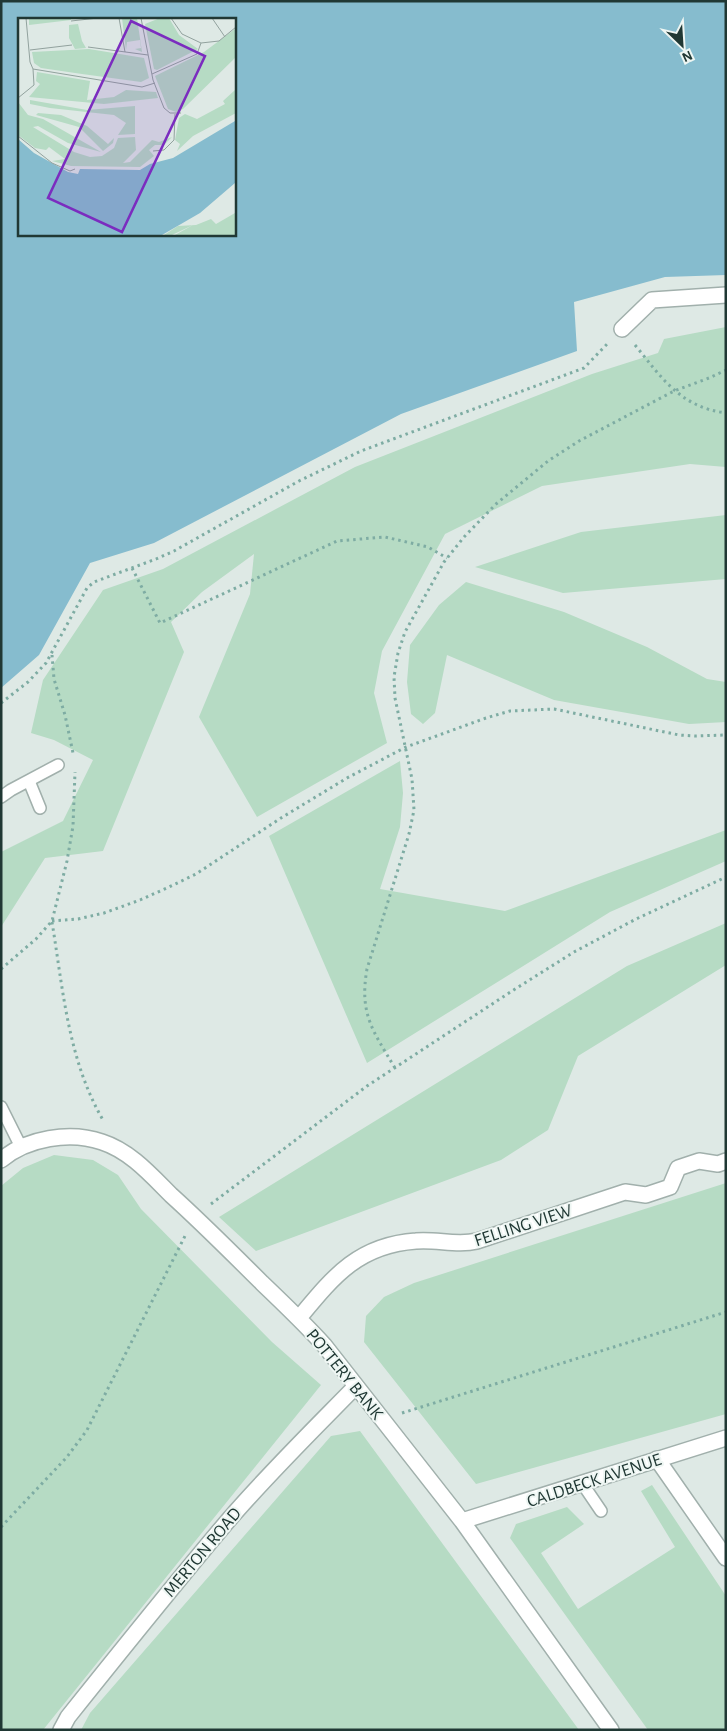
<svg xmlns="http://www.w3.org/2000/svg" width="727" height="1731" font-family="'Alegreya Sans',sans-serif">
  <rect width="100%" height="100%" fill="#dee9e5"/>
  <path fill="#b6dbc4" d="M726 327V467L690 464 542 486 445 534 382 651 374 693 387 743 257 817 199 717 250 594 254 554 202 592 171 622 184 652 103 851 45 858 1 927V852L63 821 93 760 54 740 31 733 43 680 103 590 163 569 355 467 592 374 658 353 664 339Z
    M726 515V579L563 593 475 567 581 532Z
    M466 582 564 612 647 647 707 679 726 682V722L689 724 554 700 447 655 435 713 423 724 411 714 407 682 410 645 439 605Z
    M400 761 403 793 400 827 380 889 505 911 726 830V861L610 912 367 1063 269 836Z
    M726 923V965L578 1056 548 1130 501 1160 256 1251 219 1217 627 966Z
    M54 1155 93 1160 118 1175 141 1209 272 1342 321 1385 43 1730H1V1186L23 1168Z
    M726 1183V1414L476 1484 364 1342 366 1316 384 1297 414 1283Z
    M360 1431 579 1730H81L90 1713 331 1436Z
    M652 1485 726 1596V1730H648L510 1538 516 1524 567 1507 584 1524 541 1553 578 1609 675 1547 641 1491Z"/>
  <path fill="#86bcce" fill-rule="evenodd" d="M1 1H726V275L665 277 574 302 577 351 401 414 154 543 90 563 39 655 1 688ZM19 19H234V234H19Z"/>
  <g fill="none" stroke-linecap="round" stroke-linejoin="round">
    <defs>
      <path id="service" d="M29 781 40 808
        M1 797 11 790 58 765
        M1 1107 21 1147
        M582 1483 601 1511"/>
      <path id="minor" d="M622 329 652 300 726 295
        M1 1160C27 1138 70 1131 102 1142 130 1151 151 1175 171 1195 202 1223 232 1253 262 1283 283 1303 304 1323 324 1345L462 1521 611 1730
        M299 1318C333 1277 358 1245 416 1241 437 1239 457 1246 477 1241L625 1192 646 1195 670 1187 678 1168 699 1161 718 1164 726 1161
        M657 1459 726 1558
        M462 1521 726 1438
        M61 1730 68 1717C120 1652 172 1587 226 1523 267 1475 312 1431 356 1386"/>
    </defs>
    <use href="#service" stroke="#a1b0ac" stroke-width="14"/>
    <use href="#minor" stroke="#a1b0ac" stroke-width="18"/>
    <path stroke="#7eaca3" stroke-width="3" stroke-dasharray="2.5 4" stroke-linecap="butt" d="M635 345C662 378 680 407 726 413
      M132 568 160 623 337 541 385 537 428 547 447 558
      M52 655 54 679 65 715 73 753
      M1 703 28 682 46 663 87 588 94 582 156 559 174 551 299 481 361 451 584 368 609 342
      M52 921 78 919 104 913 140 900 169 887 196 874 281 818 347 778 406 747 486 718 510 711 554 709 679 735 695 736 726 735
      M52 922C63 989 68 1060 103 1120
      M1 969 36 939 52 921 67 861 73 826 75 772
      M395 1068C373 1031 359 1014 367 969L409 834 414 810 412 779 395 698 394 677 398 653 405 632 444 562 464 537 496 504 548 461 579 441 674 391 709 378 726 370
      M211 1204 367 1086 512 991 574 952 636 919 726 877
      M402 1413 726 1312
      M1 1527 67 1457 87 1430 185 1236"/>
    <use href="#service" stroke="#fff" stroke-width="11"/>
    <use href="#minor" stroke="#fff" stroke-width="15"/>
  </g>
  <g text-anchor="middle" stroke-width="4" stroke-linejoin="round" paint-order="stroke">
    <g font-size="18" fill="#203834" stroke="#eef6f3">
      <text transform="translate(523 1225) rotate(-18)" y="6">FELLING VIEW</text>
      <text transform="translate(345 1374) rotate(51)" y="6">POTTERY BANK</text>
      <text transform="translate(594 1480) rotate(-18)" y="6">CALDBECK AVENUE</text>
      <text transform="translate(202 1552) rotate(-50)" y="6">MERTON ROAD</text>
    </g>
  </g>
  <g transform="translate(18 18)">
    <rect width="218" height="218" fill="#dee9e5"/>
    <path d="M11 0H53V2L11 7ZM104 0H119L124 34 117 31 123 30 122 22 109 24 108 32ZM142 0H151L161 17 180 31 139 52 136 51 127 6ZM60 6 64 23 68 30 57 31 51 20V7ZM217 11V40L165 91 158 94 150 91 137 58 186 34ZM71 31 126 40 131 60 123 64 64 56 23 50 16 45 14 34ZM19 54 72 63 69 82 96 79 108 72 138 74 140 80 86 86 11 79 22 66 18 63ZM217 72 218 95 175 118 159 133 162 126 157 122 161 100 167 96 179 101 207 86 205 83ZM12 82 69 92 117 88V116L100 117 108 105 96 97 32 90 12 86ZM0 84 10 97 25 101 83 134 50 125 20 108 15 109 56 134 72 139 84 138 96 130 100 120 117 119 118 132 105 145 112 144 134 122 141 124 154 119 146 127H137L131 132 136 138 122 149 53 148 34 143 47 141 31 129 28 132 17 130 0 117ZM20 95 43 97 69 108 90 126 96 120 95 125 85 133 61 109 18 97ZM217 195V217H157L175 207 154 217H146L160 208 178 207 193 201 198 206Z" fill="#b6dbc4"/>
    <path d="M217 103V165L182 195 144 217H0V121L16 135 50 154 60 156 62 151 122 152 132 146 155 140Z" fill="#86bcce"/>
    <path fill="none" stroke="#92a29e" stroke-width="1" d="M8 0 12 44 15 51 124 69 137 65M101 0 107 34M123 0 135 62 146 90 152 95H163M153 0 164 16 183 25M194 0 207 19M53 3 80 0M70 29 130 37M12 32 54 27M134 56 179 36 183 25 201 23 218 9M0 80 16 67 15 51M0 118 34 145 52 153 57 151M135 133 146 132 156 122 157 96"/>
    <path fill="#7b2cbf" fill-opacity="0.15" stroke="#7b2cbf" stroke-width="2.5" d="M113 3 187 38 104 214 30 180Z"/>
    <rect width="218" height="218" fill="none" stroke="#203834" stroke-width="2.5"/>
  </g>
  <rect width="727" height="1731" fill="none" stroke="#203834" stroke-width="5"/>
  <g transform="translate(682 45) rotate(155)" stroke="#eef6f3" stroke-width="4" paint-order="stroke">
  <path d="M0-4L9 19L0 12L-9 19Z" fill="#203834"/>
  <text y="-8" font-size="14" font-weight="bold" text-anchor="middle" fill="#203834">N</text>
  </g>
</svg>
